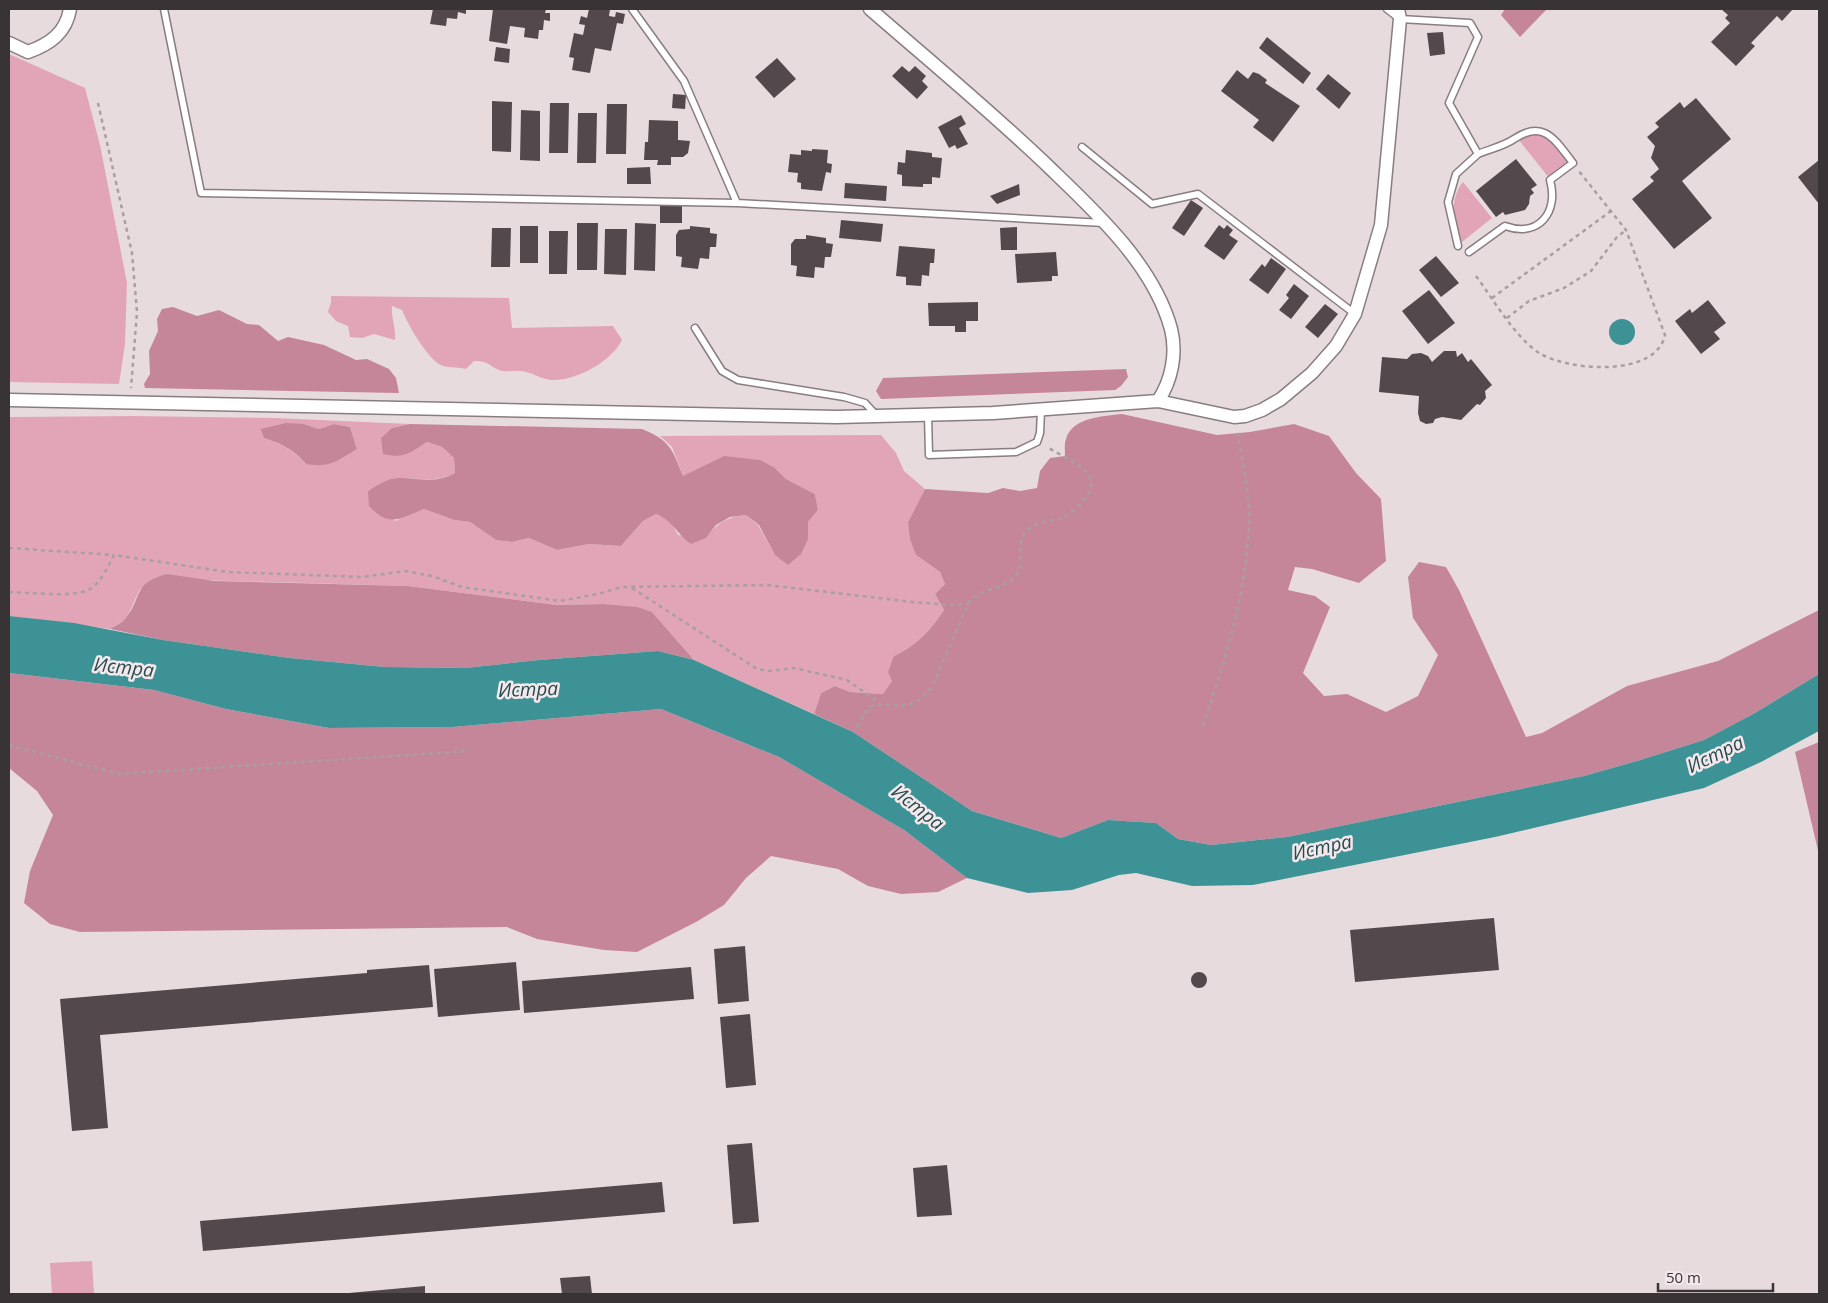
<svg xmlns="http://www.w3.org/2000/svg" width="1828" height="1303" font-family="'Open Sans',sans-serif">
  <rect width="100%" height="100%" fill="#e8dbde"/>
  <path fill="#e2a5b8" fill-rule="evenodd" d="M9 54 85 88 100 145 127 283 125 344 119 384 9 382Z
    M1533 133C1551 136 1558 149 1569 163L1549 178 1518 139Z
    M1463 182 1492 218 1462 242C1451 227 1450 196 1463 182Z
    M331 296 509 298 512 328 613 326 622 340C611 362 576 381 551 380 540 379 532 372 521 371 515 370 509 372 502 371 489 367 490 361 474 361L466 369C459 367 450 368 443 366 429 362 407 323 402 310L392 306C391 318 396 327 395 340L374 334 362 338 350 337 348 326 336 321 328 312 331 302Z
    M133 416 274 418 410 424 392 428 413 451 427 442 442 447 454 458 455 473C432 484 421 477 397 478 386 479 377 485 368 491L395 521 424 509 454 520 470 522 496 540 512 542 529 538 557 550 589 544 621 546 643 521 656 514 670 520 678 535 706 538C717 523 727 517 746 515L758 525 775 555 808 539V522L818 510 815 494 786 479 775 468 683 476 672 447 660 436 881 435 896 453 904 471 925 489 908 522 916 555 940 572 945 584 935 594 944 610C931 630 916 646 894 656L892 681 883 694 850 692 835 686 821 693 814 714 694 660 652 612 603 604 556 605 408 586 198 580 140 589 126 619 110 629 9 616V417ZM304 424 319 429 334 424 350 427 357 449 306 464C293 450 282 444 264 438Z
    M92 1261 94 1294H52L50 1263Z"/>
  <path fill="#c6869a" d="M1505 9H1547L1520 37 1501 15Z
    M173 307 197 316 219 310 247 324 259 325 278 341 288 337 324 345 356 360 367 359 389 369 396 378 399 393 145 388 144 384 150 374 149 351 158 331 157 319 162 309Z
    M1126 369 1128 377 1121 386 1115 390 881 399 876 391 883 378Z
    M1122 414 1217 435 1250 432 1294 424 1329 436 1356 473 1381 499 1386 561 1359 583 1312 569 1295 567 1288 590 1315 596 1330 607 1303 673 1324 696 1347 694 1386 712 1418 696 1438 655 1413 618 1408 577 1419 562 1446 567 1459 590 1526 737 1542 733 1627 686 1718 661 1819 610V674L1755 713 1704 740 1637 761 1584 776 1287 837 1211 845 1178 839 1156 823 1108 820 1061 838 972 811 853 732 814 714 821 693 835 686 850 692 883 694 892 681 888 672 894 656C916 646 931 630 944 610L935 594 945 584 940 572 916 555 910 539 908 522 925 489 988 493 1003 488 1020 491 1037 488 1040 471 1050 458 1065 456C1065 451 1064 444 1066 439 1072 417 1105 416 1122 414Z
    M286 423 304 424 319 429 334 424 350 427 357 449C337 461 330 468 306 464 293 449 282 444 264 438L261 429Z
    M410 424 642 429C671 441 672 449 683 476L724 456 760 460 775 468 786 479 815 494 818 510 808 522V539L801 554 788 565 775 555 759 525 746 515 730 517 716 525 706 538 691 544C676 533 673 521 656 514L643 521 621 546 589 544 557 550 529 538 512 542 496 540 470 522 454 520 424 509C399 519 390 528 369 506L368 491C377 485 386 479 397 478 420 477 432 485 455 473L454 458 442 447 427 442C410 453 404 459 383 454L381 438 392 428Z
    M167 574 214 581 408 586 556 605 603 604 637 607 652 612 694 660 658 651 539 660 465 668 385 667 290 658 163 640 110 629C115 626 123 622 126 618 143 595 133 583 167 574Z
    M9 673 154 690 226 709 329 728 452 727 661 709 779 757 904 830 967 878 938 892 901 894 868 886 838 869 771 856 746 878 724 905 696 922 637 952 604 950 537 939 507 927 80 932 50 924 24 903 30 871 53 815 37 791 9 768Z
    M1819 742V855L1795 752Z"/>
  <path fill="#3c9295" d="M1609 332a13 13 0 1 1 26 0a13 13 0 1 1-26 0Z
    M9 616 74 623 163 640 290 658 385 667 465 668 539 660 658 651 694 660 853 732 972 811 1061 838 1108 820 1156 823 1178 839 1211 845 1287 837 1584 776 1637 761 1704 740 1755 713 1819 674V731L1761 762 1704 788 1495 837 1253 885 1192 886 1136 873 1119 875 1072 890 1028 893 967 878 904 830 779 757 661 709 452 727 329 728 226 709 154 690 9 673Z"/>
  <path fill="#53494c" d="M433 9H466V14L458 12 457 19 447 18 446 26 430 24Z
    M493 9H546L545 13H550V21L544 20 543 30H539L538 39 524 37 525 28 510 26 507 44 489 41Z
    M589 9H610L609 16 615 17 616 12 625 14 623 24 617 23 611 51 595 48 590 73 572 70 574 58 569 57 574 33 583 35 585 25 579 24 581 16 587 18Z
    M1721 9H1793L1782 21 1777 16 1751 43 1755 46 1736 66 1711 42 1730 23 1725 18 1728 15Z
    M1443 32 1445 54 1430 56 1427 33Z
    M1267 37 1311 73 1303 84 1259 48Z
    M496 47 510 49 509 63 494 61Z
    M777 58 796 79 774 98 755 77Z
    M902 66 909 72 915 66 926 76 922 81 928 87 917 99 892 76Z
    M1237 70 1248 79 1253 72 1259 74 1267 80 1265 83 1300 106 1273 142 1253 127 1259 120 1221 91Z
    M1328 74 1351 93 1339 109 1316 89Z
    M673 94 686 95 685 109 672 108Z
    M1696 98 1731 139 1682 181 1712 218 1674 249 1632 199 1654 181 1650 177 1659 169 1651 158 1655 146 1647 137 1659 127 1655 123 1680 102 1684 108Z
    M492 101 512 102 511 152 492 151Z
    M550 103H569L568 153H549Z
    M607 104H627L626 154H606Z
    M521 110 540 111V161L520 160Z
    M578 113H597L596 163H577Z
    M961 115 966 124 959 128 968 144 957 149 955 145 949 148 938 127Z
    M649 120 678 121V140L690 141 688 153 683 157H671V165H657L658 160H644L645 142H648Z
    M812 149 828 150 827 163 832 164 831 173 826 172 822 191 801 189V183L797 182 798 173 788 172 790 154 801 155V150L812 151Z
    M906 150 932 153V157L942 158 940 178 932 177V184H923V187L902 186V175L897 174 898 162 905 163Z
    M1516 159 1537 185 1531 189 1534 193 1530 196 1529 204 1525 210 1505 215 1503 212 1496 217 1476 191Z
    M1819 160V204L1798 177Z
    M650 167 651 184H627V168Z
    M845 183 887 186 886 201 844 198Z
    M1019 184 1020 195 997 204 990 196Z
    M1191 200 1203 208 1184 236 1172 228Z
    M660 204 682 205V223H660Z
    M841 220 883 224 881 242 839 238Z
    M577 223H598L597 270H577Z
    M635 223 656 224 655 271 634 270Z
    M1219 225 1224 229 1227 225 1233 230 1229 235 1238 241 1224 260 1204 246Z
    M520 226H538V263H520Z
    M690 226 710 228V233L717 234 716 247H710L709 259 700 258 698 269 681 267 682 257 676 256V235L679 230 690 229Z
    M1017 227V250H1001L1000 228Z
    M492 228H511L510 267H491Z
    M605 229H627L626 275 604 274Z
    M549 231H568L567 274H549Z
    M806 235 826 238V243L833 244 831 257H825L824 268 815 267 814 278 796 276 797 266 791 265V244L795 239H806Z
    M899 246 935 249 934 263H930L929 276 922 275 921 286 906 285V277L896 276Z
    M1056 252 1058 276H1052V281L1017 283 1015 254Z
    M1436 256 1459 283 1441 297 1419 270Z
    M1271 258 1286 269 1268 294 1249 280 1262 264 1265 267Z
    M1294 284 1309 296 1291 319 1279 310 1289 298 1286 295Z
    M1429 290 1455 323 1428 344 1402 311Z
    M1708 300 1726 323 1714 332 1720 339 1701 354 1675 321 1690 309 1692 313Z
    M978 302V321H966V332H955V326H929L928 303Z
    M1325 304 1338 314 1318 338 1305 327Z
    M1444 351H1456L1457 357 1462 353 1468 362 1471 359 1492 385 1485 391 1486 398 1480 405 1477 404 1461 420 1442 417 1435 419 1433 423 1426 424 1420 421 1418 413 1419 396 1379 392 1382 357 1407 359 1412 354 1421 353 1428 356 1432 362Z
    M1494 918 1499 970 1355 982 1350 930Z
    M745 946 749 1001 718 1004 714 949Z
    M516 962 520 1010 438 1017 434 969Z
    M429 965 433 1007 100 1035 108 1128 72 1131 60 999 367 973V970Z
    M691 967 694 999 524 1013 522 981Z
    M1191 980a8 8 0 1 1 16 0a8 8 0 1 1-16 0Z
    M750 1014 756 1085 726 1088 720 1017Z
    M752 1143 759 1222 733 1224 727 1145Z
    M947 1165 952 1215 917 1217 913 1168Z
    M662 1182 665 1212 203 1251 200 1221Z
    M590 1276 592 1294H562L560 1278Z
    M425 1286V1294H349V1293Z"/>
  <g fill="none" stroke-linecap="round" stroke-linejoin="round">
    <defs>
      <path id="lane" d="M164 9 201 193 737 203 1104 223
        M632 9 684 81 737 203
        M1387 9 1400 19 1470 23 1478 37 1449 103 1478 154 1456 174 1448 202 1458 246
        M1082 147 1152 204 1198 194 1355 314
        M1469 252 1505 226C1539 238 1559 212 1550 180L1573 163C1555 140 1544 119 1514 139 1504 146 1490 149 1478 154
        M695 328 722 371 738 380 844 397 865 403 876 415
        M928 415 929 455 1016 452 1037 442 1040 433 1041 410"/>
      <path id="street" d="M870 9C931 62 993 113 1052 170 1097 213 1154 266 1171 329 1177 353 1172 380 1158 401
        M9 43 28 52C50 44 66 33 70 9
        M9 400 837 417 993 413 1158 401 1234 417 1245 416 1262 410 1281 399 1312 373 1336 346 1355 314 1381 225 1400 19 1398 9"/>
    </defs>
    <use href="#lane" stroke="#887d80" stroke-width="9"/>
    <use href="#street" stroke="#887d80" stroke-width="15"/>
    <path stroke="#a99fa1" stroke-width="2.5" stroke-dasharray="4 4" stroke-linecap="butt" d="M98 103 132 253 137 312 131 388
      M1476 276C1493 299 1515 337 1539 353 1568 371 1656 378 1665 335L1626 230 1578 170
      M1492 298 1611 211
      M1507 318 1529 301 1564 288 1591 271 1617 237 1626 230
      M9 548 114 555
      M632 588 757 669 769 671 794 668 847 680 880 703
      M9 592C30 592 70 598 88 590 100 585 108 566 114 555L228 572 362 577 406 571 432 576 462 587 560 601 598 594 621 587 767 585 913 602 952 605 968 604
      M1203 726C1225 661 1246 595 1249 525 1250 493 1242 460 1237 429
      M857 727 869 707C897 699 909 717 932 687L968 604C982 586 1006 590 1016 575 1026 561 1014 541 1029 529 1039 520 1051 522 1061 518 1078 510 1105 486 1083 469 1073 460 1058 454 1047 447
      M9 745 119 774 469 751"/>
    <use href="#lane" stroke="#fff" stroke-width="6"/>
    <use href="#street" stroke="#fff" stroke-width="12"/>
  </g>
  <g text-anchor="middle" stroke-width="5" stroke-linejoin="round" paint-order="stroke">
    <g font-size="19" font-style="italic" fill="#244c4d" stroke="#f5e8ec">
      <text transform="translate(124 667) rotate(6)" y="7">Истра</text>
      <text transform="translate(528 689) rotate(-2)" y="7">Истра</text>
      <text transform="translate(1715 754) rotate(-26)" y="7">Истра</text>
      <text transform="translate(918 807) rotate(38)" y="7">Истра</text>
      <text transform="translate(1322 847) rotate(-12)" y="7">Истра</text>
    </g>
  </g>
  <rect width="1828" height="1303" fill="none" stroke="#383335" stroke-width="20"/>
  <path d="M1658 1283v8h115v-8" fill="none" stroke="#383335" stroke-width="2.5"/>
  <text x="1666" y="1283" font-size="15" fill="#383335" stroke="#f5e8ec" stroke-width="4" paint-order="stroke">50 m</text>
</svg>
